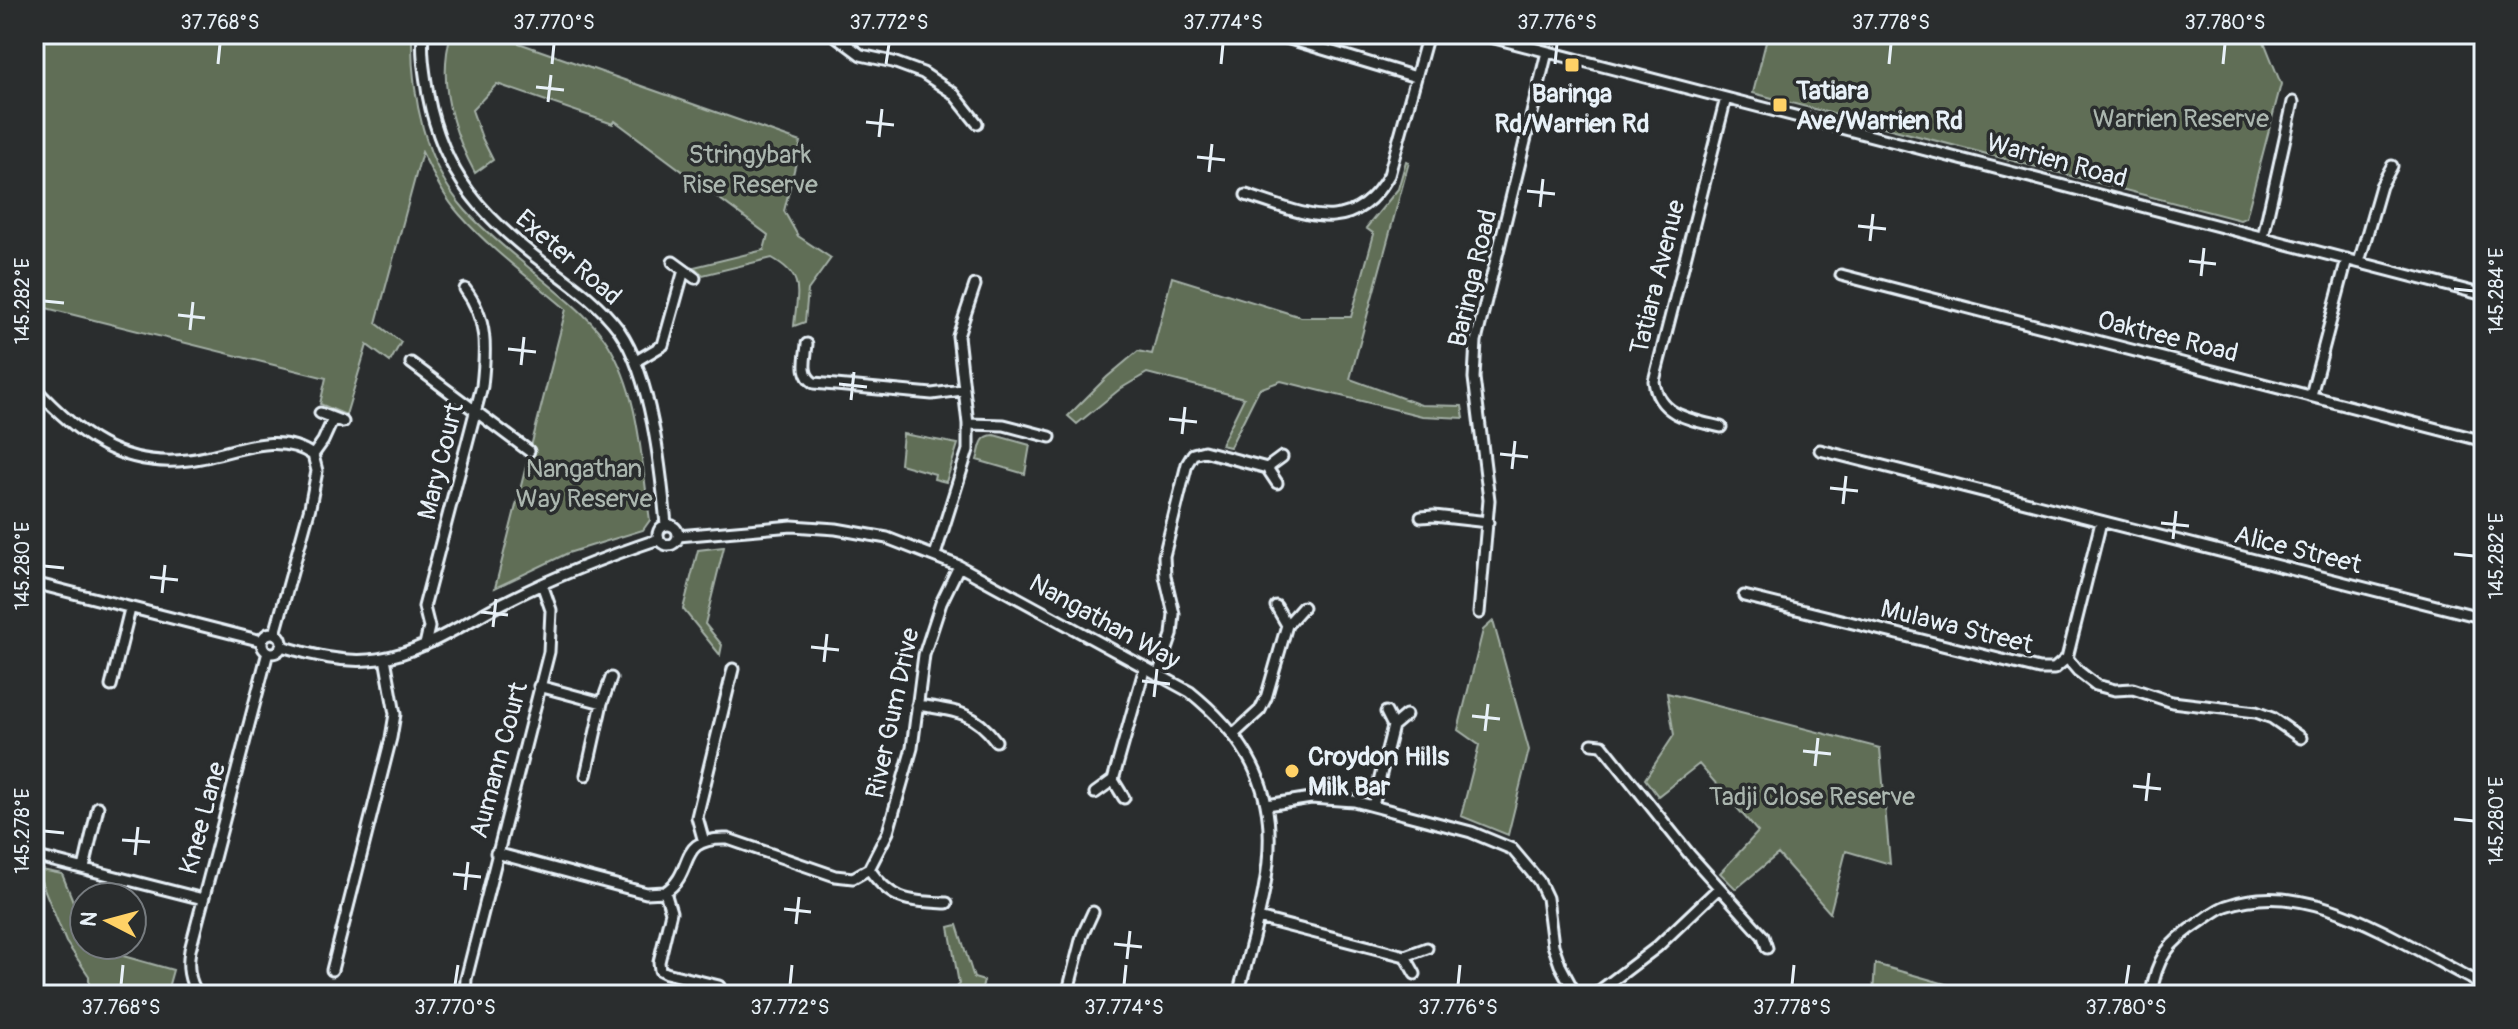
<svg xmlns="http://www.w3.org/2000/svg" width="2518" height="1029" font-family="Pangolin,sans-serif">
  <rect width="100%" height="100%" fill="#2a2d2e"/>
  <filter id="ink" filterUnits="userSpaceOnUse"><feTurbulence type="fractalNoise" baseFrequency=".0125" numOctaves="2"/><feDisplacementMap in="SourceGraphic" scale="16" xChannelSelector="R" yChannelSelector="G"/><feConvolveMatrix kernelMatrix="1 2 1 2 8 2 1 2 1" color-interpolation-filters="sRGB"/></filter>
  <g filter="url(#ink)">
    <path fill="#616e56" stroke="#a4b0a7" stroke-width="2" d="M34 34H412C411 95 424 164 466 211 488 235 514 255 539 276 563 297 590 316 608 344 640 395 641 462 650 520L643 530 568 553 495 588 566 309C531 279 491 250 460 215 443 196 433 174 422 152L376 323 401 342 390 362 367 345 346 415 320 404 326 378 34 305Z
      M451 34H493L801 142 784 211 798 236 831 258 808 290 805 322 794 326C797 292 806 277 772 258L703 275 694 267 764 250 768 235 615 121 613 124 497 84 472 110 482 138 493 160 475 173C452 130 437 82 451 34Z
      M1768 34H2261L2281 84 2246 218 2240 220 1753 93Z
      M1406 161 1409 162 1350 379 1421 405 1462 406 1464 418 1422 416 1281 381 1259 389 1230 447 1221 445 1244 398 1147 373 1120 389 1077 424 1068 416 1107 377 1138 351 1152 354 1172 277 1301 317H1351L1374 234 1366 228 1398 189Z
      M903 434 958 444 946 482 934 479 935 474 900 464Z
      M994 435 1030 445 1025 474 977 460C981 448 979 436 994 435Z
      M724 547 705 624 722 645 720 655 683 609 698 550Z
      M1493 621 1529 750 1508 835 1461 816 1479 745 1458 730 1483 630Z
      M1667 693 1880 748 1890 864 1846 851 1830 913 1778 854 1736 889 1720 873 1758 832 1699 764 1658 796 1645 779 1674 735Z
      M36 869 62 874 84 928V945L173 970 166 995H89V976L66 942Z
      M957 925 974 978 984 981 980 995H949L959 984 949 927Z
      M1875 964 1963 989 1961 995H1873Z"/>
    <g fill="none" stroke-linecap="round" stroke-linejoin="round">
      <defs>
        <path id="street" d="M423 34C421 54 425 75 428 95 443 174 483 218 546 265 573 285 599 303 619 330 651 376 661 468 666 525
          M833 34 861 55 893 62 923 73 953 93 977 123
          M1273 34 1416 77
          M1479 34 2484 295
          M1246 195C1303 213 1352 240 1389 175L1428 34
          M2263 237 2293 102
          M673 262 695 278
          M2359 262 2381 186 2392 166
          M1841 275 2484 441
          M807 344C806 358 800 374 814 383L932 394 962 390
          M636 361 663 345 684 270
          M411 363 529 451
          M34 387C77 434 121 468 188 460 229 456 274 428 313 455
          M2311 395 2347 259
          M320 413 343 422
          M968 424 1004 425 1050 437
          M1721 427C1692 420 1658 416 1654 381L1726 98
          M1820 450 2484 618
          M1277 483 1267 468 1282 457
          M1421 517 1434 516 1488 522
          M658 535a10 10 0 1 1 20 0a10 10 0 1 1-20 0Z
          M678 536 792 526 836 529 887 538 959 566 1190 692C1305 785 1270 872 1238 995
          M935 555 968 450V424L958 336 975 285
          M34 583 262 641
          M1744 596 2039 669H2054L2067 658 2101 522
          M1276 606 1287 625 1303 607
          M1479 613 1489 500 1474 378 1476 341 1547 52
          M262 643a10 10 0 1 1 20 0a10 10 0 1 1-20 0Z
          M275 634 310 507 317 471 313 455 323 441 333 419
          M425 645 429 627 424 607 482 386C486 350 488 319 465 289
          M281 646C312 655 345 664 378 659 426 652 468 620 511 599 558 575 608 556 659 539
          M2067 658 2078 671 2096 685 2115 690 2133 689 2172 702 2256 712 2272 718 2301 738
          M1158 675 1172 635 1174 614 1165 576 1164 556 1187 464 1193 454 1204 451 1267 468
          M111 686 130 609
          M539 686 602 703
          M917 705C952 710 974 711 996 741
          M1386 712 1393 726 1406 715
          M1234 734 1260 710 1266 698 1287 625
          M1592 744 1602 745 1690 855 1763 936 1767 948
          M586 775 602 703 611 678
          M1113 780 1145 667
          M1095 793 1113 780 1124 798
          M1267 805 1311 798 1354 801 1471 832 1512 849 1539 881 1547 898 1553 945 1560 965 1576 995
          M1373 806 1393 726
          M34 841 35 856
          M704 842 697 817 733 669
          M496 853 646 893 665 892
          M34 856 203 899
          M84 868 98 807
          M869 869C892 902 908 901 947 903
          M665 892C697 871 674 837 728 839L835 876 853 878 869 869 888 832 912 748 924 655 941 603 959 566
          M665 892 671 912 659 962 660 970 666 973 719 986
          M1258 918 1405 956
          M332 970 391 738 395 714 385 658
          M1415 974 1405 956 1427 948
          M198 995C189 980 187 967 190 950L268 652
          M465 995 466 979 549 652 551 610 542 584
          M1067 995 1082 936 1093 912
          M1594 995 1657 947 1719 888
          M2151 995C2156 958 2169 942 2200 922 2208 917 2217 909 2226 906 2310 876 2400 943 2472 979L2484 989"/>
      </defs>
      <use href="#street" stroke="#e8f1f8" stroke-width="15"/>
      <use href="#street" stroke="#2a2d2e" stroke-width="9"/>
    </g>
  </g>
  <path fill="none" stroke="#e8f1f8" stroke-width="3" d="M218 64 220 44M552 64 554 44M886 64 889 44M1221 64 1223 44M1555 64 1557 44M1889 64 1891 44M2223 64 2225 44M536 87 564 90M548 102 551 75M866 122 894 125M879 137 882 109M1197 157 1225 160M1209 172 1212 144M1527 191 1555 194M1540 207 1543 179M1858 226 1886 229M1870 241 1873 214M2189 261 2216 264M2201 276 2204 248M2454 289 2474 291M44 301 64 303M178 315 205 318M190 330 193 302M508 349 536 352M521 365 524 337M839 384 867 387M851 400 854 372M1169 419 1197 422M1182 434 1185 407M1500 454 1528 457M1512 469 1515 441M1830 488 1858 491M1843 504 1846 476M2161 523 2189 526M2173 539 2176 511M2454 554 2474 556M44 566 64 568M150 577 178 580M162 593 165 565M481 612 508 615M493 627 496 599M811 647 839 650M824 662 827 634M1142 681 1170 684M1154 697 1157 669M1472 716 1500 719M1485 731 1488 704M1803 751 1831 754M1815 766 1818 738M2133 786 2161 789M2146 801 2149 773M2454 819 2474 821M44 831 64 833M122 840 150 842M135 855 138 827M453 874 481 877M465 890 468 862M784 909 811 912M796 924 799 897M1114 944 1142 947M1127 959 1130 931M121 985 123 965M455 985 458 965M790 985 792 965M1124 985 1126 965M1458 985 1460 965M1792 985 1794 965M2126 985 2129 965"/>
  <g fill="#ffd166" stroke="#2a2d2e" stroke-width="3">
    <rect x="1564" y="57" width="16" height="16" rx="4"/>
    <rect x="1772" y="97" width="16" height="16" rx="4"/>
    <circle cx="1292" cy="771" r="8"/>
  </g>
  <g text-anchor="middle" stroke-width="7" stroke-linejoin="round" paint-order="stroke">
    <g font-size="26" font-weight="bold" fill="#e8f1f8" stroke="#2a2d2e" text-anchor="start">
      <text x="1796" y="99">Tatiara<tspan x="1796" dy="30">Ave/Warrien Rd</tspan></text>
      <text x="1572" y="102" text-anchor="middle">Baringa<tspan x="1572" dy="30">Rd/Warrien Rd</tspan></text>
      <text x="1308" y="765">Croydon Hills<tspan x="1308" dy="30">Milk Bar</tspan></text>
    </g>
    <g font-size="26" fill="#abb6af" stroke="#2a2d2e">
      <text x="2181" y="127">Warrien Reserve</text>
      <text x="750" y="163">Stringybark<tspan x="750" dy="30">Rise Reserve</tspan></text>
      <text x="584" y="477">Nangathan<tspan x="584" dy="30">Way Reserve</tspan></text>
      <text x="1812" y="805">Tadji Close Reserve</text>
    </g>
    <g font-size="26" fill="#e8f1f8" stroke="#2a2d2e">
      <text transform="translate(2057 160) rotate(15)" y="9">Warrien Road</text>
      <text transform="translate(569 257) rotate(41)" y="9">Exeter Road</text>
      <text transform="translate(1657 277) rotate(-76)" y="9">Tatiara Avenue</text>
      <text transform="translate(1472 278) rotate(-77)" y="9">Baringa Road</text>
      <text transform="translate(2168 336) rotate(14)" y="9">Oaktree Road</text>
      <text transform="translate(440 461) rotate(-76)" y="9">Mary Court</text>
      <text transform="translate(2298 549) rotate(14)" y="9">Alice Street</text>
      <text transform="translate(1105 621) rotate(29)" y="9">Nangathan Way</text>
      <text transform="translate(1957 626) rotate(14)" y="9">Mulawa Street</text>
      <text transform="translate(892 713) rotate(-78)" y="9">River Gum Drive</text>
      <text transform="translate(498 760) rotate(-75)" y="9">Aumann Court</text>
      <text transform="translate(202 818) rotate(-75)" y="9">Knee Lane</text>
    </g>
  </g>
  <rect width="2518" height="1029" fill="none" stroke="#2a2d2e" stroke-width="88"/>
  <g transform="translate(108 921) rotate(276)"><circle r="38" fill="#2a2d2e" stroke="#767b7f" stroke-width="2"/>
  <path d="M0-6L14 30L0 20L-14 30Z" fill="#ffd166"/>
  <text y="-12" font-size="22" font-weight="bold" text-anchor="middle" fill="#e8f1f8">N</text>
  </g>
  <rect x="44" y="44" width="2430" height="941" fill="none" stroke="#e8f1f8" stroke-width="3"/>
  <g font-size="20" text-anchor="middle" fill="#e8f1f8">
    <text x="220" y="29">37.768°S</text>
    <text x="554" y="29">37.770°S</text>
    <text x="889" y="29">37.772°S</text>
    <text x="1223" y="29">37.774°S</text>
    <text x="1557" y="29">37.776°S</text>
    <text x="1891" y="29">37.778°S</text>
    <text x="2225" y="29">37.780°S</text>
    <text transform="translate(2496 291) rotate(-90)" y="7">145.284°E</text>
    <text transform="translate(22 301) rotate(-90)" y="7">145.282°E</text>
    <text transform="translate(2496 556) rotate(-90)" y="7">145.282°E</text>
    <text transform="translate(22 566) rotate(-90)" y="7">145.280°E</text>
    <text transform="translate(2496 821) rotate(-90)" y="7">145.280°E</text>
    <text transform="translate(22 831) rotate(-90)" y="7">145.278°E</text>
    <text x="121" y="1014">37.768°S</text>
    <text x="455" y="1014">37.770°S</text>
    <text x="790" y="1014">37.772°S</text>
    <text x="1124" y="1014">37.774°S</text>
    <text x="1458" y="1014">37.776°S</text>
    <text x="1792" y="1014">37.778°S</text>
    <text x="2126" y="1014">37.780°S</text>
  </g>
</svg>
